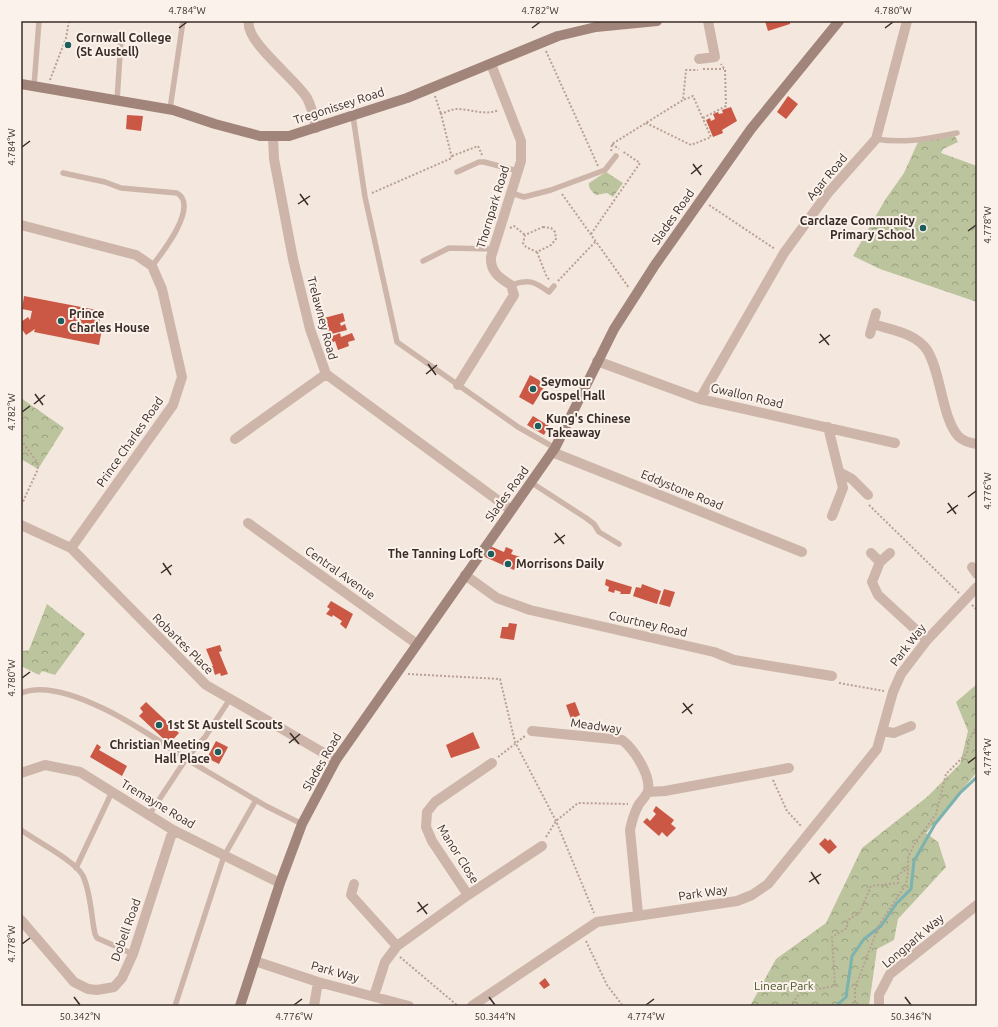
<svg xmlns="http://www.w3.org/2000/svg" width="998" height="1027" font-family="Ubuntu,sans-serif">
  <defs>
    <pattern id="forest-crowns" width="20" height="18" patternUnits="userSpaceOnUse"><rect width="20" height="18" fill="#bbc49d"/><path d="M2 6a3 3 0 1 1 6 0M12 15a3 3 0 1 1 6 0" fill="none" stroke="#99a080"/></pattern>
  </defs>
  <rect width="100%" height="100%" fill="#f4e7de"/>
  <path fill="url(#forest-crowns)" d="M955 136 958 142 943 149 941 153 977 166V271L975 277 977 280V302L880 269 853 256 885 200 904 173 918 142Z
    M606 172 623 183 613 197 607 193 596 195C592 192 588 188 589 183Z
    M21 398 64 428 38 469 21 459Z
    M47 604 85 634 55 675 42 671 39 675 21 666 23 651 29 650Z
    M977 684V772L926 833 938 842 946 867 898 919 894 940 877 949 869 1005 864 1006H750L776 959 826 923 862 848 927 797 960 764 968 731 956 702Z"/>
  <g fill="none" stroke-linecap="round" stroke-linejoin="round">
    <path stroke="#7cb2af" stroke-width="3" d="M836 1006 846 997 852 956 864 939 881 926 896 904 911 889 914 861 935 824 960 793 977 777"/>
  </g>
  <path fill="#cb5845" d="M765 21H790V24L768 31Z
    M788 96 798 104 786 119 777 112Z
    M731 107 737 121 722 130 723 133 713 137 706 120 710 118 711 121 715 119 713 114 718 112 719 114 723 113 722 110Z
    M127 115 143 116 141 131 126 129Z
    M24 296 102 311 98 328 102 329 99 345 34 332 35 329 26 335 21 328V322L28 317 30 320 32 311 22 309Z
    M343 313 345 321 340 323 341 326 345 324 347 330 328 335 324 318Z
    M340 333 341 337 352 333 355 340 348 342 349 346 338 350 335 341 332 343 330 337Z
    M530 375 546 384 533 405 519 397Z
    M533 416 549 426 544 435 527 425Z
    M490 546 504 552 506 547 513 550 511 554 520 557 514 570 485 557Z
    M606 579 632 587 630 594H620L621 592 615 590 614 593 608 591 609 587 605 585Z
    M642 584 661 591 657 604 633 596 636 587 641 588Z
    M664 589 675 592 670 607 659 604Z
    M331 601 353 614 346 629 340 624 342 621 333 615 332 617 326 614 330 609 327 607Z
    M509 623 517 624 514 640 500 638 502 627H508Z
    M220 645 222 651 219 652 228 674 221 676 220 673 215 675 212 666H213L206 649Z
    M146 702 179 733 169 744 139 716 143 712 140 708Z
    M575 702 580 715 571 719 566 705Z
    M473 732 480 748 451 758 446 745Z
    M216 741 228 747 219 764 207 758Z
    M97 744 101 747 99 750 127 766 122 776 90 757Z
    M656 806 674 820 671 824 676 828 667 837 662 832 659 836 643 822 647 818 650 821 656 814 653 811Z
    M825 838 828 841 830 839 837 847 829 854 819 844Z
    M545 978 550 985 544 989 539 983Z"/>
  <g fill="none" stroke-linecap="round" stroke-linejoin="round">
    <path stroke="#b9a093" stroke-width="2" stroke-dasharray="2 2" stroke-linecap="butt" d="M546 51 598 166
      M703 69H724
      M50 80 66 38 69 21
      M435 96 441 114
      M703 118 726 106 725 70 721 64
      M646 123 691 145 711 137 693 96 683 100
      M612 144 619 149
      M611 151 612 144 683 100 686 70H698
      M452 156 478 146 482 155
      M372 193 452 158 441 114C446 112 452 109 457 109 471 109 485 116 499 110
      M562 194 629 288
      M709 205 775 249
      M543 227 551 228 555 232 556 239 551 245 537 252 526 247 523 243 525 235Z
      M510 228 514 226 525 235
      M591 234 640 163 622 151
      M537 252 546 275 550 281
      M558 281 596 241
      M21 440 37 462 38 469 21 506
      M869 505 959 593
      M972 605 977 610
      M408 674 500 679 515 742 556 821 594 913
      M839 683 884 691
      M498 757 525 736
      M773 780 787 811 802 827
      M546 837 556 821 578 803 628 804
      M586 941 607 985 623 1006
      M400 957 458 1006
      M790 1006 801 992 835 986 832 937 847 928V921L860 912 871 886 898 883V875L908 868
      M855 1006V988L879 925 906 884 908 873V857L915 843 936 814 946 774 967 753 969 740 977 726"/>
    <path stroke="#cdb6a9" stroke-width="5.5" d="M34 86 39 21
      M117 101 121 38
      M170 109 183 21
      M353 116 365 197 397 342 518 427 555 448
      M876 139C904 144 930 138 957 133
      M457 172 479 162H484L518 171
      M63 173 105 182 121 188 177 193C199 206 163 252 152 266
      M511 193 524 197 551 190 605 170 616 156
      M423 261 449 248 493 249
      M511 285C529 279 534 281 549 292L554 286
      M532 483 586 518 594 524 599 532 619 544
      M21 693C65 675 151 735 186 759L205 737 230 699
      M149 815 186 759 266 806 302 824
      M21 830C35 840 77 862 83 876 91 893 91 916 95 934L97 938 133 954
      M76 868 112 792
      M175 1006 224 856 256 800"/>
    <path stroke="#cdb6a9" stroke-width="10" d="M249 21C244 41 297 80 307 98 312 107 314 118 316 128
      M699 59 715 57 708 21
      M273 136 274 159 293 259 310 329 326 374 511 510
      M21 225 136 255 152 266 162 289 182 377 173 405 71 548
      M873 324C891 330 916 333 927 350 941 372 942 418 958 436 963 441 970 443 977 444
      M870 334 876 313
      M597 361 700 399 895 443
      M458 385 514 295 511 285C499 278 490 271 491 257L521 161V141L491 64
      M700 399 784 253 828 193 876 139 907 21
      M828 427 843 488 832 516
      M235 439 326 374
      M552 452 802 552
      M839 472 852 479 868 495
      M248 523 417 644
      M21 525 71 548 206 685 336 760
      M871 553 880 562
      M890 553 880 562 872 582 878 595 927 640
      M972 567 977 574
      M465 575 497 598 530 610 714 652 734 660 832 676
      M532 731 622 740C634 749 651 775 648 791 647 795 642 800 639 804 634 813 632 820 630 830L638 914
      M882 731 894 733 911 726
      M21 773 45 765 80 772 173 830 280 883
      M648 792 665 791 789 768
      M354 884 351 895 397 946
      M468 895 432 841 426 827 427 812 435 802 492 763
      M21 920 74 982 88 989 97 990 114 987 122 978 133 954 173 830
      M255 961 318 982 409 1006
      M374 996 385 962 397 946 468 895 542 846
      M314 1006 318 982
      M472 1006 597 922 737 901 752 895 768 884 877 749 893 692 901 674 927 640 977 587
      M879 1006V995L890 974 977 905"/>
    <path stroke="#a1847a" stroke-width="10" d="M21 84 173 110 215 124 260 136H289L407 98 558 36 596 27 657 21
      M240 1006 280 883 302 824 336 760 555 448 614 329 655 265 751 129 839 21"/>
  </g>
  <path fill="none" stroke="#3a2d29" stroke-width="1.5" d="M179 28 187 22M532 28 540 22M885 28 893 22M22 147 30 141M693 164 701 175M691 174 702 165M300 194 308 205M298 204 310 196M968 231 976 225M820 334 829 345M819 343 830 335M428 364 436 375M426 374 437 365M35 394 43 405M34 404 45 395M22 412 30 406M968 497 976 491M948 503 956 514M947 513 958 505M555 533 564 544M554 543 565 535M163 563 171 575M161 573 172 565M22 678 30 672M683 703 692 714M682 713 693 704M290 733 299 744M289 743 300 734M968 763 976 757M811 872 819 884M809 882 821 874M418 902 427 914M417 912 428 904M22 944 30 938M74 997 80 1005M489 997 495 1005M905 997 911 1005M294 1005 302 999M646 1005 654 999"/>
  <g fill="#1d5d5b" stroke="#fbf2eb" stroke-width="1.5">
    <circle cx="68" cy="45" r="4"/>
    <circle cx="923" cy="228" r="4"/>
    <circle cx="61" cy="321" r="4"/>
    <circle cx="533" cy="389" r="4"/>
    <circle cx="538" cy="426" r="4"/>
    <circle cx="491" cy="554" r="4"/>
    <circle cx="508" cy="564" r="4"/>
    <circle cx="159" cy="725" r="4"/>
    <circle cx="218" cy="752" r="4"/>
  </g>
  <g text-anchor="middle" stroke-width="4" stroke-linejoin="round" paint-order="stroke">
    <g font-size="12" font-weight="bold" fill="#3a2d29" stroke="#fbf2eb" text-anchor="start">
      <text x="76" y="42">Cornwall College<tspan x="76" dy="14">(St Austell)</tspan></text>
      <text x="915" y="225" text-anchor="end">Carclaze Community<tspan x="915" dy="14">Primary School</tspan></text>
      <text x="69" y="318">Prince<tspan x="69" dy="14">Charles House</tspan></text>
      <text x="541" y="386">Seymour<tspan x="541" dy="14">Gospel Hall</tspan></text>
      <text x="546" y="423">Kung's Chinese<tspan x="546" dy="14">Takeaway</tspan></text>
      <text x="483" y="558" text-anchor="end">The Tanning Loft</text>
      <text x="516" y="568">Morrisons Daily</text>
      <text x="167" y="729">1st St Austell Scouts</text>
      <text x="210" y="749" text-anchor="end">Christian Meeting<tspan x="210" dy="14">Hall Place</tspan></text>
    </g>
    <g font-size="12" fill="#3a2d29" stroke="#fbf2eb">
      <text transform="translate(339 106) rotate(-18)" y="4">Tregonissey Road</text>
      <text transform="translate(827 177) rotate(-50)" y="4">Agar Road</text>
      <text transform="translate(493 207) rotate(-73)" y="4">Thornpark Road</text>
      <text transform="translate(673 217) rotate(-55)" y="4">Slades Road</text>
      <text transform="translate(322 318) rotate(75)" y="4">Trelawney Road</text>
      <text transform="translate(747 396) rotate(13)" y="4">Gwallon Road</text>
      <text transform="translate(130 442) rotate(-55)" y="4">Prince Charles Road</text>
      <text transform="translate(682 490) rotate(22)" y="4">Eddystone Road</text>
      <text transform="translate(507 494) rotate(-54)" y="4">Slades Road</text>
      <text transform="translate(340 573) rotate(35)" y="4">Central Avenue</text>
      <text transform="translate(648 624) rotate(13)" y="4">Courtney Road</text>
      <text transform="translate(183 644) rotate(45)" y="4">Robartes Place</text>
      <text transform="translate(908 645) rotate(-52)" y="4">Park Way</text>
      <text transform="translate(596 726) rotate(8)" y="4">Meadway</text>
      <text transform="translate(322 762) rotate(-60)" y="4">Slades Road</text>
      <text transform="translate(158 804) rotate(31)" y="4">Tremayne Road</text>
      <text transform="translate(458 854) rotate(58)" y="4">Manor Close</text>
      <text transform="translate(703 893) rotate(-8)" y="4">Park Way</text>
      <text transform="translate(126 930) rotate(-70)" y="4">Dobell Road</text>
      <text transform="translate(913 941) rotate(-40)" y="4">Longpark Way</text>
      <text transform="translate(335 972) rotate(16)" y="4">Park Way</text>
    </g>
    <g font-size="12" fill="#4d592c" stroke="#fbf2eb">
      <text x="784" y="990">Linear Park</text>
    </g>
  </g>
  <rect width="998" height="1027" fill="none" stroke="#fbf2eb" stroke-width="44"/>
  <rect x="22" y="22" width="954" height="983" fill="none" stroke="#3a2d29" stroke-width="1.5"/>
  <g font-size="10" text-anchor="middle" fill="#3a2d29">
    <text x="187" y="14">4.784°W</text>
    <text x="540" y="14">4.782°W</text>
    <text x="893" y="14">4.780°W</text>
    <text transform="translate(11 147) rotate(-90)" y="4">4.784°W</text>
    <text transform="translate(987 225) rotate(-90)" y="4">4.778°W</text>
    <text transform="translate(11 412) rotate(-90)" y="4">4.782°W</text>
    <text transform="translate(987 491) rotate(-90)" y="4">4.776°W</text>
    <text transform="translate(11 678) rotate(-90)" y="4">4.780°W</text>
    <text transform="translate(987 757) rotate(-90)" y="4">4.774°W</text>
    <text transform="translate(11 944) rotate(-90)" y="4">4.778°W</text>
    <text x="80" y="1020">50.342°N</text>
    <text x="294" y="1020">4.776°W</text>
    <text x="495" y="1020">50.344°N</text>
    <text x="646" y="1020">4.774°W</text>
    <text x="911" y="1020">50.346°N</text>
  </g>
</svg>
